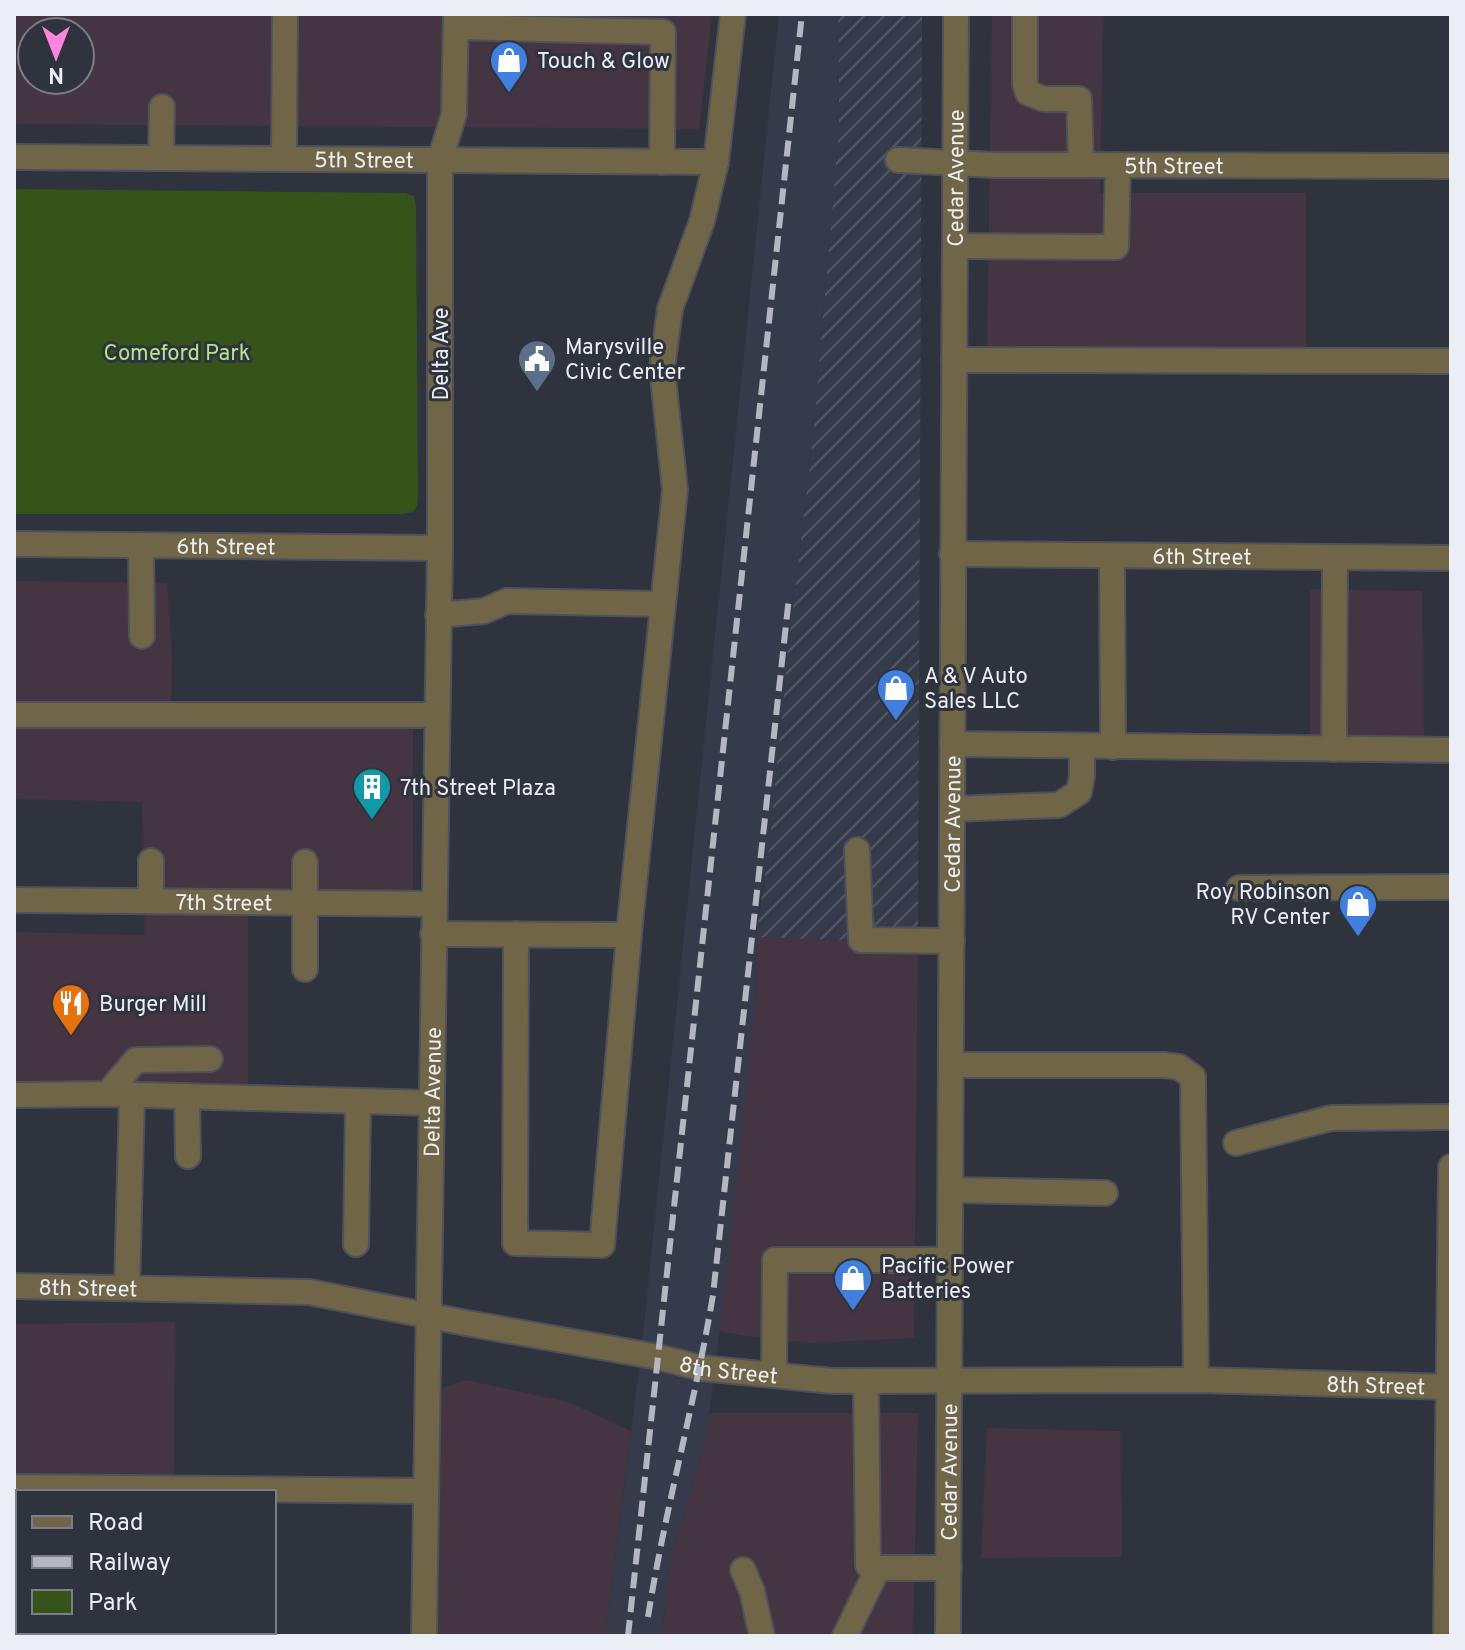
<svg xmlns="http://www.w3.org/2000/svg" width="1465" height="1650" font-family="Overpass,sans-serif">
  <defs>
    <pattern id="industrial-furrows" width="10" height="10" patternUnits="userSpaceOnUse" patternTransform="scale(2)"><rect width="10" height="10" fill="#363b4c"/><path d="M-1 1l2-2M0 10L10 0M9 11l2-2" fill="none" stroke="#535866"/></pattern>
  </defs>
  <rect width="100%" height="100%" fill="#2f333e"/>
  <path fill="#453542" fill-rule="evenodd" d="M14 14H712L699 129 14 124ZM32 32H80V80H32Z
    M992 14H1103L1100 193H1306V353L987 351Z
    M14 581 167 583 172 654 171 711 14 710Z
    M1310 589 1422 591 1424 738H1310Z
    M14 719 413 721V895L248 893V1091L14 1087V932L145 935 142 802 14 799Z
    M756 937 834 940 918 937 914 1338 811 1343 753 1337 719 1331 755 1006Z
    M175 1322 174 1477 18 1492V1632H269V1636H14V1324Z
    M466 1380 568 1402 631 1431 605 1636H438L441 1388Z
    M709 1413H918L913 1636H662L670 1561 706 1439Z
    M987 1428 1121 1431 1122 1557 981 1558Z"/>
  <path fill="url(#industrial-furrows)" d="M838 14H922L918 937 834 940 756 937 769 848 788 649 812 446 839 127Z"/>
  <path fill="#363b4c" d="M779 14H838L839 127 812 446 788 649 769 848 756 924 755 1006 730 1246 706 1439 670 1561 662 1636H605L641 1354Z"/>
  <path fill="#36541a" d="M14 189 404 193 414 196 416 206 418 497 417 506 413 512 403 514H14Z"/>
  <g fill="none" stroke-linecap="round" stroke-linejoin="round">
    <defs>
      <g id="minor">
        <path d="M1025 14V84L1028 93 1044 99H1079L1081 165"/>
        <path d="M456 27 663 32 662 162"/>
        <path id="s1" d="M14 157 716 162"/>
        <path d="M161 158 162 107"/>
        <path d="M284 159 285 14"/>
        <path id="s2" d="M898 160 994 165 1451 166"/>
        <path d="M955 246 1116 247 1118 165"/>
        <path d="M954 360 1451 361"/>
        <path id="s3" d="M14 544 440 548"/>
        <path d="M141 545 142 636"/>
        <path id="s4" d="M952 554 1451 558"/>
        <path d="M1112 556 1113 747"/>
        <path d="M438 615 484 611 507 601 663 604"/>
        <path d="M14 715H437"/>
        <path d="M952 744 1451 750"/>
        <path d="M1334 749 1335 557"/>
        <path d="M952 809 1059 805 1079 792 1082 776V746"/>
        <path d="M857 850 861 940 952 941"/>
        <path d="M151 861V901"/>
        <path d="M305 862V969"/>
        <path d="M1239 888 1451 887"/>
        <path id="s5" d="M14 900 434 904"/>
        <path d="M433 934 629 935"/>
        <path d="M516 934 515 1243 602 1245 630 923 675 490 662 368 670 309 702 221 716 162 733 14"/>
        <path d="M951 1065H1163L1179 1067 1193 1077 1196 1380"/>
        <path d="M107 1094 136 1060 210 1059"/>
        <path d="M14 1095 107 1094 431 1103"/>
        <path d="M187 1096 188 1156"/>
        <path d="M1236 1143 1331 1118 1451 1117"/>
        <path d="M951 1190 1105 1193"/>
        <path d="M356 1244 358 1102"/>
        <path id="s6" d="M14 1286 309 1292 461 1322 658 1357 701 1368 832 1381 1196 1380 1451 1387"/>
        <path d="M127 1288 132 1095"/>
        <path d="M774 1375 775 1260H950"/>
        <path d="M866 1381 868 1565 878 1568H949"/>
        <path d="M14 1487 425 1491"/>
        <path d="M743 1570 752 1591 762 1636"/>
        <path d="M14 1600H18"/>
        <path d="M194 1636V1632"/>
        <path id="s7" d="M424 1636 440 548V160L454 114 456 14"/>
        <path d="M845 1636 878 1568"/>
        <path id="s8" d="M948 1636 956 14"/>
        <path d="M1446 1636 1451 1167"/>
      </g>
    </defs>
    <use href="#minor" stroke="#4d515b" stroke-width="28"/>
    <use href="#minor" stroke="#706547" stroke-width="24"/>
    <path stroke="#b5b7c0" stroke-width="6" stroke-dasharray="16 8" stroke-linecap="butt" d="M648 1617C665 1509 695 1403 713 1295L789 597
      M628 1636 802 14"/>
  </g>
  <defs>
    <symbol id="shop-pin" viewBox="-11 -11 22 30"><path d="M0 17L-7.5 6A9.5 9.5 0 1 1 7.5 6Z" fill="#3f7fe0" stroke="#2f333e"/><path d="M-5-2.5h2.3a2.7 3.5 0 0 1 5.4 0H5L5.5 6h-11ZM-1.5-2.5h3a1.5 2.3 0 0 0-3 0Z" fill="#fff"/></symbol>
    <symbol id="civic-pin" viewBox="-11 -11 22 30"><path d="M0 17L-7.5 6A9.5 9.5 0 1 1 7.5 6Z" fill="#5c6f8a" stroke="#2f333e"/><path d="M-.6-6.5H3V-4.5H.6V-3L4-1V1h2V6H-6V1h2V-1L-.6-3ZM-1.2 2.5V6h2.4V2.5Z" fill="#fff"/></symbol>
    <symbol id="building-pin" viewBox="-11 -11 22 30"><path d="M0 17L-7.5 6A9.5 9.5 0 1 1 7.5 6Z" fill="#0f9aa8" stroke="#2f333e"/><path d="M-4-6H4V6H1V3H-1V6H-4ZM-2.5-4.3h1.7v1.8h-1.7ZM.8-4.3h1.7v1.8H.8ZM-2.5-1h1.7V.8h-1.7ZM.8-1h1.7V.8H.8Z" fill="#fff"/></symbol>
    <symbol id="restaurant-pin" viewBox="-11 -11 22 30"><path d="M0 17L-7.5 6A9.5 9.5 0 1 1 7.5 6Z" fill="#e8710a" stroke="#2f333e"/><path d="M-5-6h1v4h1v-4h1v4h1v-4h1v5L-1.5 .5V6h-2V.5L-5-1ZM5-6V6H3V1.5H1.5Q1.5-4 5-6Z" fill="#fff"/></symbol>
  </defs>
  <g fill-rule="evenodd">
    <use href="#shop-pin" x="487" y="38" width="44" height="60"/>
    <use href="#civic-pin" x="515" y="337" width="44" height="60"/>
    <use href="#shop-pin" x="874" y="666" width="44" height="60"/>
    <use href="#building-pin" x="350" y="765" width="44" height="60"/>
    <use href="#shop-pin" x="1336" y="882" width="44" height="60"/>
    <use href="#restaurant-pin" x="49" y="981" width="44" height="60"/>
    <use href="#shop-pin" x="831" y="1256" width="44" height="60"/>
  </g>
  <g text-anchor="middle" stroke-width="6" stroke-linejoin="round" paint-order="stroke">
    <g font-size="22" fill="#eceef5" stroke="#2f333e" text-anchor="start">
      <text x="537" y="68">Touch &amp; Glow</text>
      <text x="565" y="354">Marysville<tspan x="565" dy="25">Civic Center</tspan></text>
      <text x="924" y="683">A &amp; V Auto<tspan x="924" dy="25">Sales LLC</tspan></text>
      <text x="400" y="795">7th Street Plaza</text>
      <text x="1330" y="899" text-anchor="end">Roy Robinson<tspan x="1330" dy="25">RV Center</tspan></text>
      <text x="99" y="1011">Burger Mill</text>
      <text x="881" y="1273">Pacific Power<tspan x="881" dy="25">Batteries</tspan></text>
    </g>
    <g font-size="22" fill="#eceef5" stroke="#2f333e">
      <text dy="8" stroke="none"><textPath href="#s1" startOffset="350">5th Street</textPath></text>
      <text dy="8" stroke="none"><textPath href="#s2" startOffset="276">5th Street</textPath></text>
      <text dy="8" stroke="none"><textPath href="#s8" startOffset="1458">Cedar Avenue</textPath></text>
      <text transform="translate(440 354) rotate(-90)" y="8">Delta Ave</text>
      <text dy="8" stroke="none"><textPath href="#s3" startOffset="212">6th Street</textPath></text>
      <text dy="8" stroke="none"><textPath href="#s4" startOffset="250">6th Street</textPath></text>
      <text dy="8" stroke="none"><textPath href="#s8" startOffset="812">Cedar Avenue</textPath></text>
      <text dy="8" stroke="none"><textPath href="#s5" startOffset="210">7th Street</textPath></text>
      <text dy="8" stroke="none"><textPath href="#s7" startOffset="544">Delta Avenue</textPath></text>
      <text dy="8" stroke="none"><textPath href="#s6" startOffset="74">8th Street</textPath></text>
      <text dy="8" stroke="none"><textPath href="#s6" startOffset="722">8th Street</textPath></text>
      <text dy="8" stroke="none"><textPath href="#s6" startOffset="1370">8th Street</textPath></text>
      <text dy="8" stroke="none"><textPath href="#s8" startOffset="164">Cedar Avenue</textPath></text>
    </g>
    <g font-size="22" fill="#b1e689" stroke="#2f333e">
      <text x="177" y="360">Comeford Park</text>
    </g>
  </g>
  <rect width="1465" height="1650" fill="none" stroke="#eceef5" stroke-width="32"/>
  <rect x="16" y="1490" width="260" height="144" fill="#2f333e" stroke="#7b7e87" stroke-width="2"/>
  <rect x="32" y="1516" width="40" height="12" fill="#706547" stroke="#7b7e87" stroke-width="2"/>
  <text x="88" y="1530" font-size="24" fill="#eceef5">Road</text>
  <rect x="32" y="1556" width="40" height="12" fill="#b5b7c0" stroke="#7b7e87" stroke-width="2"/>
  <text x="88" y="1570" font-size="24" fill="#eceef5">Railway</text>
  <rect x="32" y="1590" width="40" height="24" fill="#36541a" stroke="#7b7e87" stroke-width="2"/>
  <text x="88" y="1610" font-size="24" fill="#eceef5">Park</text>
  <g transform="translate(56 56) rotate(180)"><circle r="38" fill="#2f333e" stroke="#7b7e87" stroke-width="2"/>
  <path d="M0-6L14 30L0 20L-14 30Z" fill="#fe85df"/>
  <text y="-12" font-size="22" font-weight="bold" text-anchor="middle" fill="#eceef5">N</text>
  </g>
</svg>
